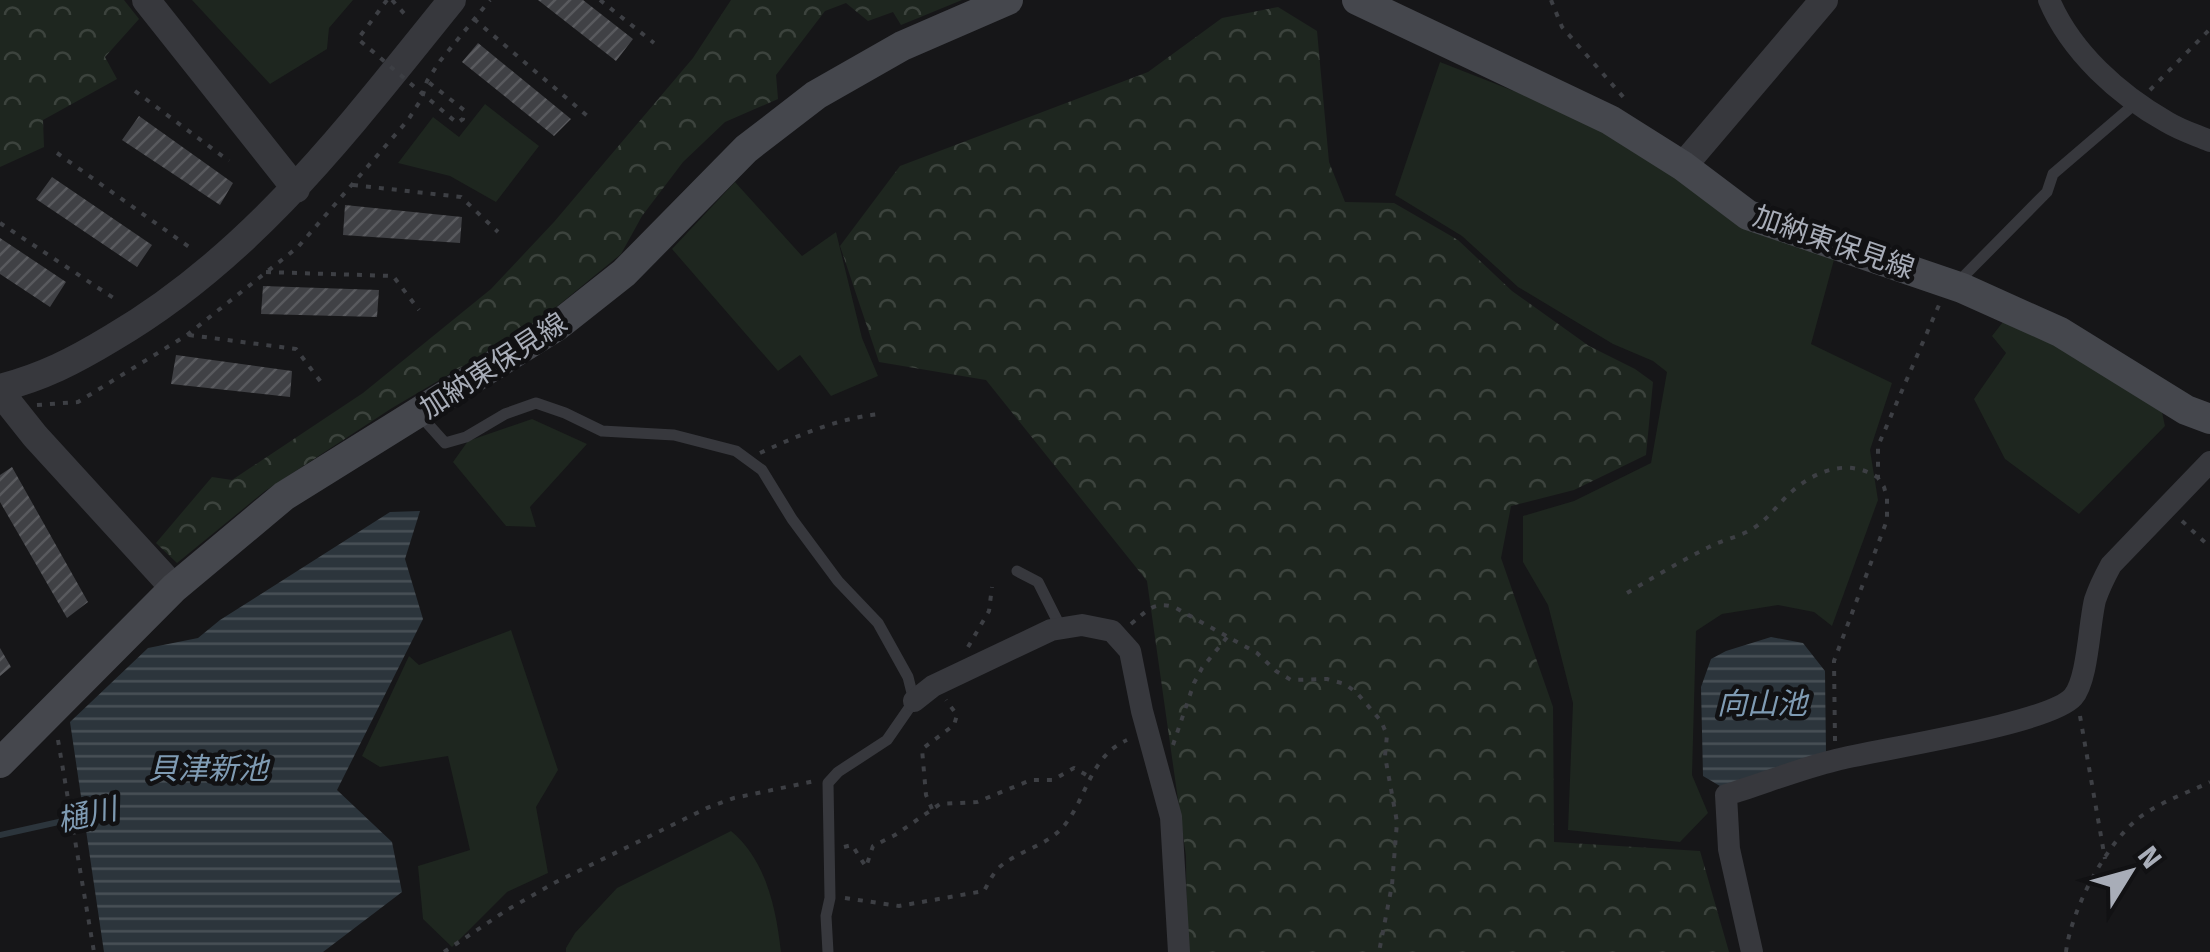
<svg xmlns="http://www.w3.org/2000/svg" width="2210" height="952" font-family="'Fira Sans','Noto Sans JP',sans-serif">
  <defs>
    <pattern id="forest-crowns" width="20" height="18" patternUnits="userSpaceOnUse" patternTransform="scale(2.5)"><rect width="20" height="18" fill="#1e261f"/><path d="M2 6a3 3 0 1 1 6 0M12 15a3 3 0 1 1 6 0" fill="none" stroke="#3c433d"/></pattern>
    <pattern id="water-rules" width="6" height="5" patternUnits="userSpaceOnUse" patternTransform="scale(2.5)"><rect width="6" height="5" fill="#2c353c"/><path d="M0 2.5h6" fill="none" stroke="#485056"/></pattern>
    <pattern id="building-hatch" width="6" height="6" patternUnits="userSpaceOnUse" patternTransform="scale(2.5)"><rect width="6" height="6" fill="#404145"/><path d="M-1 1l2-2M0 6l6-6M5 7l2-2" fill="none" stroke="#595a5e"/></pattern>
  </defs>
  <rect width="100%" height="100%" fill="#161618"/>
  <path fill="#1e261f" d="M192 0H353L329 28 327 49 270 84Z
    M1440 62 1606 127 1835 256 1811 344 1892 383 1870 450 1878 500 1832 626 1814 612 1778 605 1722 614 1696 631 1692 775 1708 813 1680 842 1568 830 1573 703 1548 605 1523 562V516L1574 501 1651 463 1667 372 1653 361 1613 344 1518 287 1462 236 1395 195Z
    M485 104 539 146 496 202 450 176 398 163 433 117 459 137Z
    M735 182 802 256 836 232 862 338 878 376 831 396 800 355 778 371 672 249Z
    M2006 318 2070 349 2162 412 2165 426 2079 514 2005 459 1974 399 2006 353 1992 336Z
    M532 419 587 444 530 507 536 527 506 526 453 462 468 441Z
    M511 630 558 770 536 807 548 873 507 892 452 947 423 919 418 866 470 850 448 756 380 767 362 756 409 656 419 665Z
    M731 831C766 860 776 908 781 952H566V948L575 933 617 888Z"/>
  <path fill="url(#forest-crowns)" d="M0 0H124L139 19 105 57 117 79 43 120 44 147 0 167Z
    M731 0H962L901 25 893 12 868 21 846 3 825 11 776 75 778 99 725 122 683 162 642 216 621 254 538 322 392 408 265 491 177 563 156 543 212 477 232 480 363 393 491 289 554 222 693 58Z
    M1278 7 1317 31 1329 162 1345 202 1394 203 1458 240 1512 291 1589 346 1635 369 1653 382 1646 455 1574 490 1511 506 1501 558 1553 707 1554 842 1700 851 1729 952H1187L1186 856 1147 581 986 380 879 362 840 246 900 166 1148 72 1222 18Z"/>
  <path fill="url(#water-rules)" d="M420 511 405 559 423 619 337 790 392 842 402 892 323 952H104L70 722 148 648 198 638 220 620 390 512Z
    M1771 637 1803 643 1825 671 1826 754 1725 789 1703 776 1701 687 1711 659 1726 651Z"/>
  <g fill="none" stroke-linecap="round" stroke-linejoin="round">
    <path stroke="#2c353c" stroke-width="6" d="M0 835 90 815"/>
  </g>
  <path fill="url(#building-hatch)" d="M538 0H583L633 39 616 61Z
    M478 43 571 119 554 136 462 62Z
    M139 116 233 183 220 205 122 140Z
    M52 177 152 245 137 267 36 199Z
    M345 205 462 217 460 243 343 235Z
    M0 238 66 282 50 307 0 274Z
    M263 286 379 290 377 317 261 314Z
    M176 355 292 371 290 397 171 384Z
    M12 467 88 602 67 618 0 502V475Z
    M0 648 11 667 0 676Z"/>
  <g fill="none" stroke-linecap="round" stroke-linejoin="round">
    <path stroke="#3d3f44" stroke-width="4" stroke-dasharray="5 8" stroke-linecap="butt" d="M392 0 409 19
      M600 0 654 43
      M1551 0 1562 27 1625 99
      M474 19 591 119
      M2150 90 2210 29
      M135 91 229 161
      M57 153 192 249
      M353 185 461 197 498 232
      M0 223 115 299
      M266 272 393 276 419 310
      M189 335 296 349 324 386
      M37 405 78 402 187 335 298 247 408 120 422 98 427 81 440 61 490 0
      M760 453C799 435 836 419 879 414
      M2182 521 2210 547
      M1627 593C1654 577 1681 561 1709 547 1722 540 1739 537 1752 529 1767 520 1775 508 1786 497 1811 472 1846 457 1877 477
      M1131 624C1147 611 1153 601 1174 607L1257 653 1276 671 1291 680 1327 679 1345 684 1357 693 1381 721 1387 735 1385 756 1397 822 1392 885 1379 952
      M968 647 989 611 992 587
      M2080 716 2105 859
      M58 740 94 952
      M1835 741 1834 661 1887 520V498L1884 487 1878 478V446L1939 305
      M1173 745 1194 683 1202 668 1228 636
      M932 809 926 795 922 749 954 725 957 715 946 700
      M844 847 852 845 866 867 873 846 895 835 940 804 977 802 1031 780H1053L1074 768 1090 777
      M845 898 899 906 984 891C989 882 994 871 1002 865 1020 851 1047 845 1063 827 1087 799 1089 757 1127 740
      M444 952 507 910 554 883 707 808 734 798 815 781
      M2066 952C2071 910 2106 843 2140 817 2162 801 2187 793 2210 782"/>
    <path stroke="#37383d" stroke-width="11" d="M1963 284 1965 275 2047 192 2053 174 2137 102
      M419 414 445 443 466 437 505 414 536 403 565 413 602 431 674 435 736 451 762 470 792 519 838 581 878 623 908 677 914 701 887 740 838 772 828 783 830 898 826 916 828 952
      M1017 571 1038 582 1061 628"/>
    <path stroke="#37383d" stroke-width="22" d="M2049 0C2071 52 2119 95 2167 122 2180 130 2196 135 2210 141
      M914 701 933 686 1051 630 1082 625 1112 631 1130 651 1142 711 1171 817 1179 952
      M1752 952 1729 849 1726 795C1762 784 1799 769 1836 760 1879 749 2049 724 2073 697 2088 680 2089 624 2095 600 2099 588 2105 576 2111 565L2210 462"/>
    <path stroke="#37383d" stroke-width="28" d="M146 0 296 189
      M1683 166 1824 0
      M0 388C43 377 74 361 112 338 254 255 350 126 452 0
      M0 392 35 436 174 588"/>
    <path stroke="#45474d" stroke-width="30" d="M1357 0 1610 120 1683 166 1748 215 1962 288 2060 332 2186 410 2210 419
      M0 763 174 588 284 496 557 326 624 273 746 149 816 95 902 46 1008 0"/>
    <path stroke="#3d3f44" stroke-width="4" stroke-dasharray="5 8" stroke-linecap="butt" d="M387 0 358 39 457 123 463 119 464 110 427 81"/>
  </g>
  <g text-anchor="middle" stroke-width="9" stroke-linejoin="round" paint-order="stroke">
    <g font-size="28" fill="#a8adb8" stroke="#111113">
      <text transform="translate(1834 242) rotate(19)" y="10">加納東保見線</text>
      <text transform="translate(493 365) rotate(-33)" y="10">加納東保見線</text>
    </g>
    <g font-size="30" font-style="italic" fill="#7f9bb3" stroke="#111113">
      <text x="1762" y="714">向山池</text>
      <text x="208" y="779">貝津新池</text>
      <text transform="translate(87 815) rotate(-13)" y="10">樋川</text>
    </g>
  </g>
  <g transform="translate(2130 872) rotate(53)" stroke="#111113" stroke-width="8" paint-order="stroke">
  <path d="M0-8L18 38L0 25L-18 38Z" fill="#a8adb8"/>
  <text y="-15" font-size="28" font-weight="bold" text-anchor="middle" fill="#a8adb8">N</text>
  </g>
</svg>
